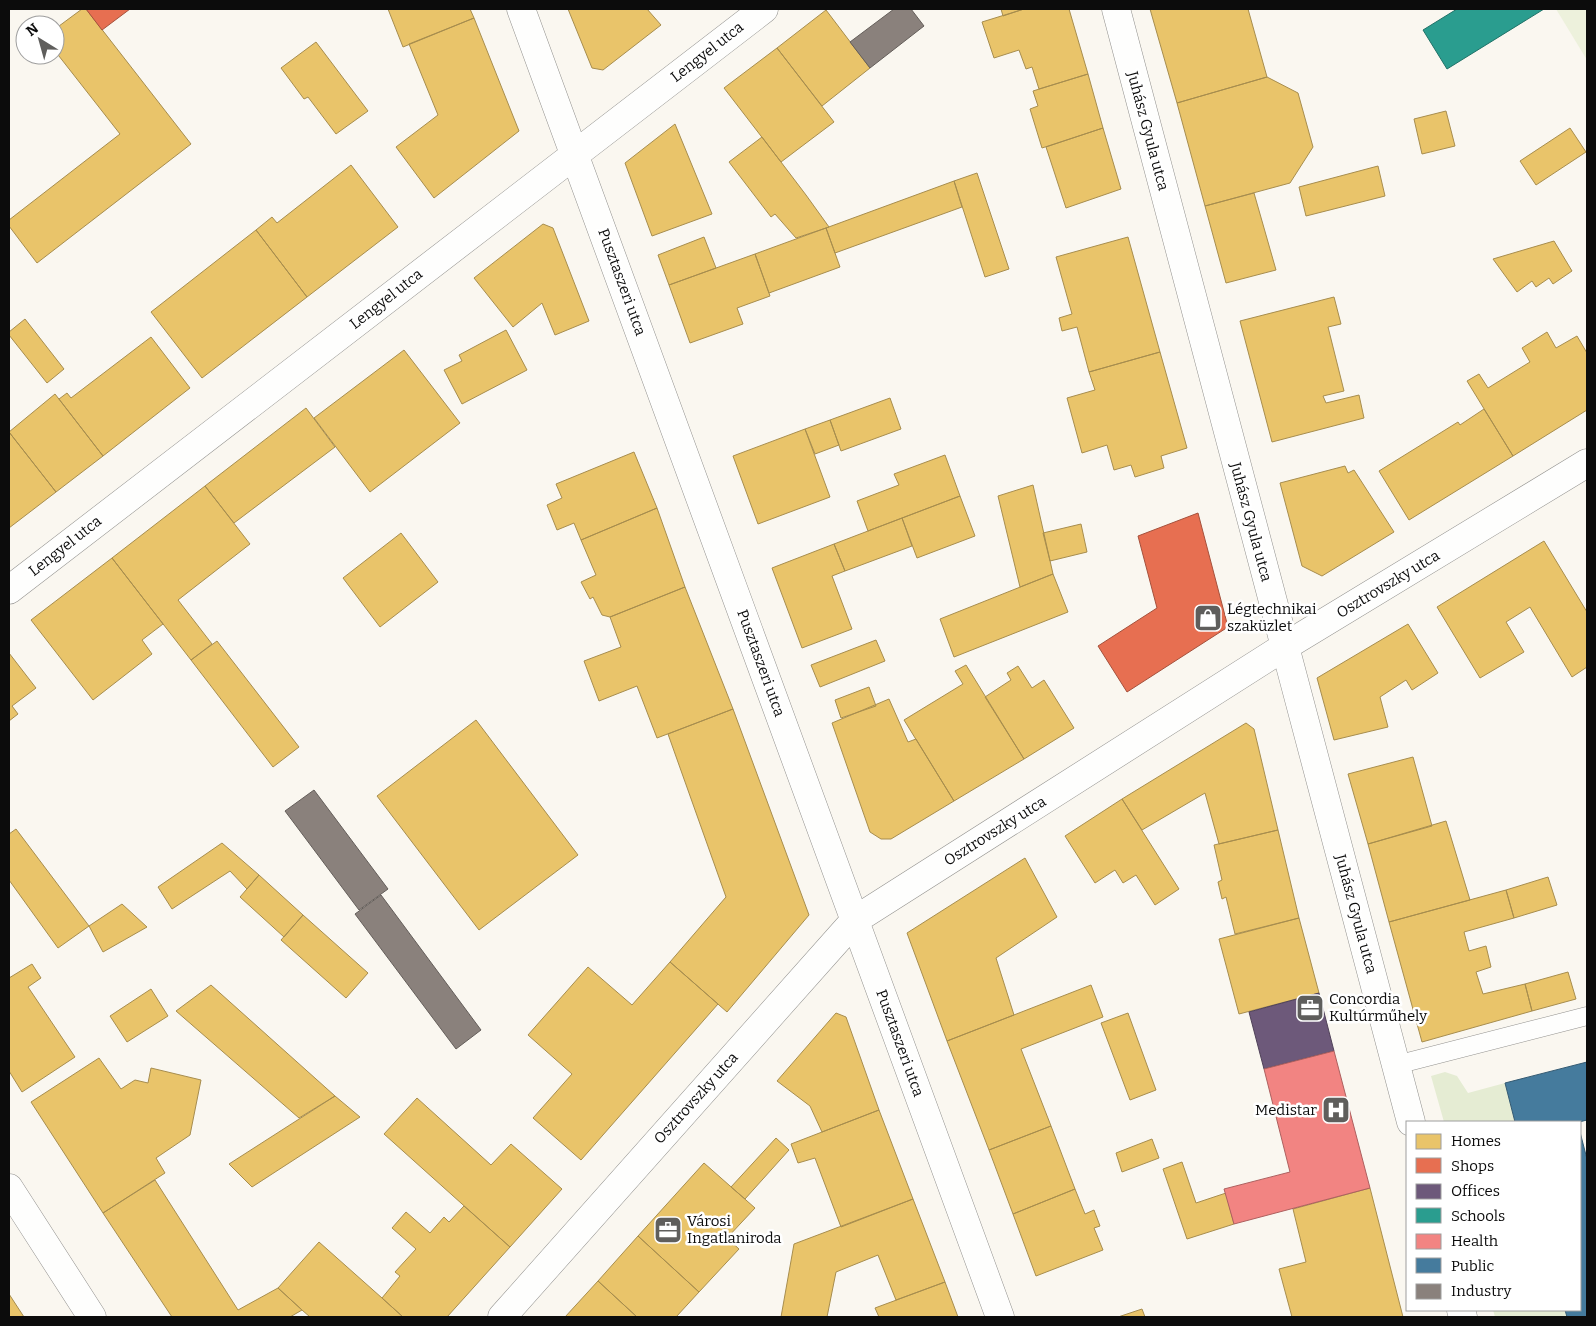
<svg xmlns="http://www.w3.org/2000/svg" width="1596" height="1326" font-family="Bitter,serif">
  <rect width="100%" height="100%" fill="#faf7f0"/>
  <path fill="#e5ecd3" d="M1445 1072 1457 1076 1468 1093 1505 1083 1515 1122H1444L1431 1076Z
    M1493 1310H1565L1567 1317H1495Z"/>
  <path fill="#edf1dc" d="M1556 9H1587V60Z"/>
  <path fill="#e9c46a" stroke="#a78d4e" d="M82 9H86L191 144 37 263 9 226V220L120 134 55 51V29Z
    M388 9H470L474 18 403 47Z
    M568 9H647L661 25 603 70 592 68Z
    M1001 9H1024L1003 16Z
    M1024 9H1069L1088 74 1039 89 1032 67 1026 69 1019 50 994 58 982 22Z
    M1150 9H1248L1267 77 1177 103Z
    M826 10 870 68 822 106 777 48Z
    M474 18 519 131 434 198 396 147 438 115 409 44Z
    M316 42 368 111 336 134 308 97 304 99 281 68Z
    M777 48 834 122 781 162 724 88Z
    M1088 74 1103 128 1042 148 1030 109 1038 106 1033 91Z
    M1267 77 1298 93 1313 147 1290 183 1205 206 1177 103Z
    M1446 111 1455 146 1422 154 1414 119Z
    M675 124 712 214 652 236 625 163Z
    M1103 128 1121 189 1066 208 1046 147Z
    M1570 128 1586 152 1536 185 1520 161Z
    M762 137 806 195 829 227 796 238 775 214 771 217 729 162Z
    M351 165 398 227 307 297 256 230 272 217 277 223Z
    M1378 166 1385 196 1306 216 1299 187Z
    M977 173 1009 269 985 277 954 181Z
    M954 181 962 207 835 253 826 228Z
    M1254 193 1276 270 1226 283 1205 206Z
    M543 224 553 228 589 321 555 335 542 303 513 327 474 278Z
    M826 228 840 267 769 293 755 254Z
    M256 230 307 297 202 378 151 312Z
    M704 237 716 268 669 285 658 255Z
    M1128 237 1160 352 1089 372 1077 327 1062 331 1059 318 1072 314 1056 257Z
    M1554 241 1572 271 1553 284 1549 278 1536 287 1532 281 1517 292 1493 259Z
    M755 254 770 296 737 308 743 324 690 343 669 285Z
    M1334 297 1341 324 1328 327 1344 391 1323 396 1326 403 1359 395 1364 418 1272 442 1240 321Z
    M25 319 64 369 47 383 9 335V332Z
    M506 330 527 370 462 404 444 370 462 361 459 355Z
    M1547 332 1556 348 1577 336 1587 353V410L1513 456 1467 381 1479 374 1488 388 1530 362 1522 348Z
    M151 337 190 388 103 456 59 399 67 393 71 398Z
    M404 350 460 423 370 492 314 418Z
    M1160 352 1187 448 1161 456 1164 468 1135 477 1131 465 1114 470 1107 445 1082 453 1067 398 1095 390 1089 372Z
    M55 394 103 456 56 492 9 432Z
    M890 398 901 429 841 451 830 420Z
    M306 408 335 447 234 523 205 486Z
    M1484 409 1513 456 1409 520 1379 471 1458 422 1460 425Z
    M830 420 839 445 815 454 805 429Z
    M805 429 830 497 758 524 733 456Z
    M9 432 56 492 9 528Z
    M634 452 657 508 581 540 574 523 557 530 547 505 562 498 556 484Z
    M945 455 960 496 868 531 857 501 899 485 894 474Z
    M1345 466 1348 473 1354 470 1394 532 1322 576 1302 566 1280 483Z
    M1033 485 1053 574 1020 587 998 496Z
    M205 486 250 544 178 600 212 644 191 660 112 558Z
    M960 496 975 536 917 558 902 518Z
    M657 508 685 587 610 617 602 615 593 597 590 599 581 582 596 575 581 540Z
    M902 518 912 546 845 571 834 544Z
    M1081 524 1087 552 1050 561 1043 533Z
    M401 533 438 582 380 627 343 578Z
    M1544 541 1587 612V667L1572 677 1530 607 1506 622 1524 652 1480 678 1437 607Z
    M834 544 845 571 832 576 852 629 802 648 772 568Z
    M112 558 163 624 142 640 152 654 93 700 31 620Z
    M1053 574 1068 612 954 657 940 619Z
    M685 587 733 709 657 738 637 686 599 701 584 661 621 647 610 617Z
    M1408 624 1438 673 1412 690 1406 680 1380 697 1388 727 1334 740 1317 678Z
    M876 640 885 661 820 687 811 665Z
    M217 641 299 747 273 767 191 660Z
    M9 653 36 688 12 706 18 714 9 721Z
    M966 665 1024 759 954 801 904 720 963 684 955 671Z
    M1018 666 1032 688 1044 680 1074 728 1024 759 985 697 1011 680 1007 673Z
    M869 687 876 706 841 718 835 700Z
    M889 699 908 742 916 739 954 801 891 839H881L870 832 832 723Z
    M733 709 809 915 727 1012 670 962 726 897 668 734Z
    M476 720 578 855 479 930 377 796Z
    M1246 723 1254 729 1278 830 1219 844 1205 793 1142 830 1122 799Z
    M1413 757 1432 826 1368 844 1348 774Z
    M1122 799 1179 889 1155 905 1136 875 1123 883 1115 870 1095 883 1065 836Z
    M1446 821 1470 900 1389 922 1368 844Z
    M16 829 89 926 58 948 9 880V834Z
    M1278 830 1299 918 1235 934 1226 897 1222 899 1218 882 1222 880 1214 845Z
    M222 843 259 875 247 889 230 871 172 909 158 887Z
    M1025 858 1057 917 996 958 1014 1015 947 1041 907 933Z
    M259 875 303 915 284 937 240 897Z
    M1548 877 1557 905 1514 918 1506 890Z
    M1506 890 1514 918 1464 932 1469 951 1486 946 1491 967 1476 972 1483 994 1525 984 1532 1011 1422 1042 1389 922Z
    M122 904 147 927 103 952 89 926Z
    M303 915 368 973 346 998 281 940Z
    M1299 918 1319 993 1239 1014 1219 939Z
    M670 962 718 1004 581 1160 533 1118 572 1074 528 1035 588 967 632 1005Z
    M32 964 41 978 28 987 75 1057 22 1092 9 1071V978Z
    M1568 972 1576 999 1532 1011 1525 984Z
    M211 985 335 1096 299 1118 176 1011Z
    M1091 985 1103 1017 1021 1049 1051 1126 989 1150 947 1041Z
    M151 989 168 1016 127 1042 110 1016Z
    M836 1013 846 1017 879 1110 822 1132 810 1106 777 1081Z
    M1128 1013 1156 1090 1130 1100 1101 1023Z
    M99 1058 121 1089 135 1080 148 1083 151 1068 201 1080 190 1135 156 1158 165 1173 103 1213 31 1102Z
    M335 1096 360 1117 252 1187 229 1164Z
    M417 1098 491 1165 511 1144 562 1189 510 1247 384 1134Z
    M879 1110 913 1199 841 1227 815 1158 798 1163 791 1144Z
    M1051 1126 1075 1189 1013 1214 989 1150Z
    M776 1138 789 1150 745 1199 731 1187Z
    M1152 1139 1159 1158 1122 1172 1116 1153Z
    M1182 1162 1196 1203 1226 1193 1234 1224 1187 1239 1163 1169Z
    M704 1163 755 1208 727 1238 739 1249 699 1292 638 1236Z
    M155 1180 238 1310 278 1288 302 1310 290 1317H172L103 1213Z
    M1370 1188 1403 1317H1292L1279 1269 1306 1262 1293 1209Z
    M1075 1189 1085 1214 1094 1210 1100 1226 1094 1228 1103 1250 1036 1276 1013 1214Z
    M913 1199 945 1282 896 1300 878 1255 836 1272 827 1317H781L794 1244Z
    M464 1206 510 1247 447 1317H403L382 1298 400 1276 395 1272 416 1249 392 1228 406 1212 430 1233 444 1217 449 1222Z
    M638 1236 699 1292 676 1317H637L598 1281Z
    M319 1242 382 1298 403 1317H310L302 1310 278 1288Z
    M598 1281 637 1317H565Z
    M945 1282 958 1317H879L875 1308Z
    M9 1294 24 1317H9Z
    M1142 1309 1145 1317H1118Z"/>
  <path fill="#e76f51" stroke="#a5513c" d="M86 9H130L102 30Z
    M1198 513 1228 627 1127 692 1098 646 1157 608 1138 536Z"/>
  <path fill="#6d597a" stroke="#504259" d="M1319 993 1334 1051 1264 1069 1249 1012Z"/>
  <path fill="#2a9d8f" stroke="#217268" d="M1457 9H1544L1447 69 1423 30Z"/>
  <path fill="#f28482" stroke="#ad605f" d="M1334 1051 1370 1188 1234 1224 1224 1189 1290 1172 1264 1069Z"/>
  <path fill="#457b9d" stroke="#345a72" d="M1587 1062V1120L1579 1122H1515L1505 1083Z
    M1580 1132 1587 1159V1317H1567L1565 1310H1580Z"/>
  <path fill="#8a817c" stroke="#645e5a" d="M894 9H911L924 26 870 68 850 42Z
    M314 790 388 889 359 910 285 811Z
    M381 895 481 1030 456 1049 355 914Z"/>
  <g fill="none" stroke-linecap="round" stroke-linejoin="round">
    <defs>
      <path id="service" d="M1396 1065 1587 1016"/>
      <path id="minor" d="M521 9 1000 1317
        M1116 9 1411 1122
        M9 590 764 9
        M1461 1310 1463 1317
        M502 1317 855 920 1284 647 1587 463"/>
      <path id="tertiary" d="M9 1188 92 1317"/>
    </defs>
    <use href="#service" stroke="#93928f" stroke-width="19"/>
    <use href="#minor" stroke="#93928f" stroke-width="29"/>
    <use href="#tertiary" stroke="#93928f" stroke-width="29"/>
    <use href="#service" stroke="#fefefd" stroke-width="18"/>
    <use href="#minor" stroke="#fefefd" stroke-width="28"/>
    <use href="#tertiary" stroke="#fefefd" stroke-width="28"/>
  </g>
  <defs>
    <symbol id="shop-square" viewBox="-11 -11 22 22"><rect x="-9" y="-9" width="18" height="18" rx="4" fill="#5f5e5c" stroke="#fff"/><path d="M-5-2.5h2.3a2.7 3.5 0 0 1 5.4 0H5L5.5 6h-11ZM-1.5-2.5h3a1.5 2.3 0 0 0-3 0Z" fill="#fff"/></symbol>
    <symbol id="office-square" viewBox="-11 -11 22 22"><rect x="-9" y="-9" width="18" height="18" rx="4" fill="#5f5e5c" stroke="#fff"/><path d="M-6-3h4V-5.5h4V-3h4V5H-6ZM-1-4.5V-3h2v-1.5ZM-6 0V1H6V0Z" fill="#fff"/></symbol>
    <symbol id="hospital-square" viewBox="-11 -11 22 22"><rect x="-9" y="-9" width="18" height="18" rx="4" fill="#5f5e5c" stroke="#fff"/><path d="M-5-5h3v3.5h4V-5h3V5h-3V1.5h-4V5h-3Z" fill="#fff"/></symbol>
  </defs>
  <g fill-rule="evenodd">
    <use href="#shop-square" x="1192" y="602" width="32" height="32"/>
    <use href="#office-square" x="1294" y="992" width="32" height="32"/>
    <use href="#hospital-square" x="1320" y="1094" width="32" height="32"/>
    <use href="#office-square" x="652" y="1214" width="32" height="32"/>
  </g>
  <g text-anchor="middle" stroke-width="5" stroke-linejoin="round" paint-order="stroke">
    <g font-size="15" fill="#0c0c0c" stroke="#fff">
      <text transform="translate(707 52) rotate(-38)" y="5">Lengyel utca</text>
      <text transform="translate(1148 131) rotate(75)" y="5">Juhász Gyula utca</text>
      <text transform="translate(622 282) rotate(70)" y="5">Pusztaszeri utca</text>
      <text transform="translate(386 299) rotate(-38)" y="5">Lengyel utca</text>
      <text transform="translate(1251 522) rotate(75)" y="5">Juhász Gyula utca</text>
      <text transform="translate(65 546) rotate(-38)" y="5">Lengyel utca</text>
      <text transform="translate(1388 584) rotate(-31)" y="5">Osztrovszky utca</text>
      <text transform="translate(761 663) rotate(70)" y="5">Pusztaszeri utca</text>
      <text transform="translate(995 831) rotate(-32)" y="5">Osztrovszky utca</text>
      <text transform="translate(1356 914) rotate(75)" y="5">Juhász Gyula utca</text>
      <text transform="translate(900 1043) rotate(70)" y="5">Pusztaszeri utca</text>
      <text transform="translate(696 1098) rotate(-48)" y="5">Osztrovszky utca</text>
    </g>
    <g font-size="15" fill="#0c0c0c" stroke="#fff" text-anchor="start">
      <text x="1227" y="614">Légtechnikai<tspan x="1227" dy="17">szaküzlet</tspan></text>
      <text x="1329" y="1004">Concordia<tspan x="1329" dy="17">Kultúrműhely</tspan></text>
      <text x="1317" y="1115" text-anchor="end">Medistar</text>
      <text x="687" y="1226">Városi<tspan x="687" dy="17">Ingatlaniroda</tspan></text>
    </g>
  </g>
  <rect width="1596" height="1326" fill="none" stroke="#0c0c0c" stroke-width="20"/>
  <rect x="1406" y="1121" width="175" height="190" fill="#ffffff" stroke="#9e9e9e"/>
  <rect x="1416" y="1134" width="25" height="15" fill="#e9c46a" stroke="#9e9e9e"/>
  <text x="1451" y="1146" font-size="15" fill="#0c0c0c">Homes</text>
  <rect x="1416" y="1158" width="25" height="15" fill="#e76f51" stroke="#9e9e9e"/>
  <text x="1451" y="1171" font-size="15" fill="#0c0c0c">Shops</text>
  <rect x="1416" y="1184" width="25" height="15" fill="#6d597a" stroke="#9e9e9e"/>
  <text x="1451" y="1196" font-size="15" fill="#0c0c0c">Offices</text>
  <rect x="1416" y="1208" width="25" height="15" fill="#2a9d8f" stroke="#9e9e9e"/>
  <text x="1451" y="1221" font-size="15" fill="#0c0c0c">Schools</text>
  <rect x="1416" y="1234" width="25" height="15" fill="#f28482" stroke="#9e9e9e"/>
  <text x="1451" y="1246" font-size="15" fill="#0c0c0c">Health</text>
  <rect x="1416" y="1258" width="25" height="15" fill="#457b9d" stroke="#9e9e9e"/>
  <text x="1451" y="1271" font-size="15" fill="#0c0c0c">Public</text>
  <rect x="1416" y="1284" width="25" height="15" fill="#8a817c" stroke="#9e9e9e"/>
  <text x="1451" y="1296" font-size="15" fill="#0c0c0c">Industry</text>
  <g transform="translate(40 40) rotate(323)"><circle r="24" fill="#ffffff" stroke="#9e9e9e"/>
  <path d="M0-4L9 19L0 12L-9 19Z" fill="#5f5e5c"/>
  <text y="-8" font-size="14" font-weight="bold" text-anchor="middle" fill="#0c0c0c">N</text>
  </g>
</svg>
